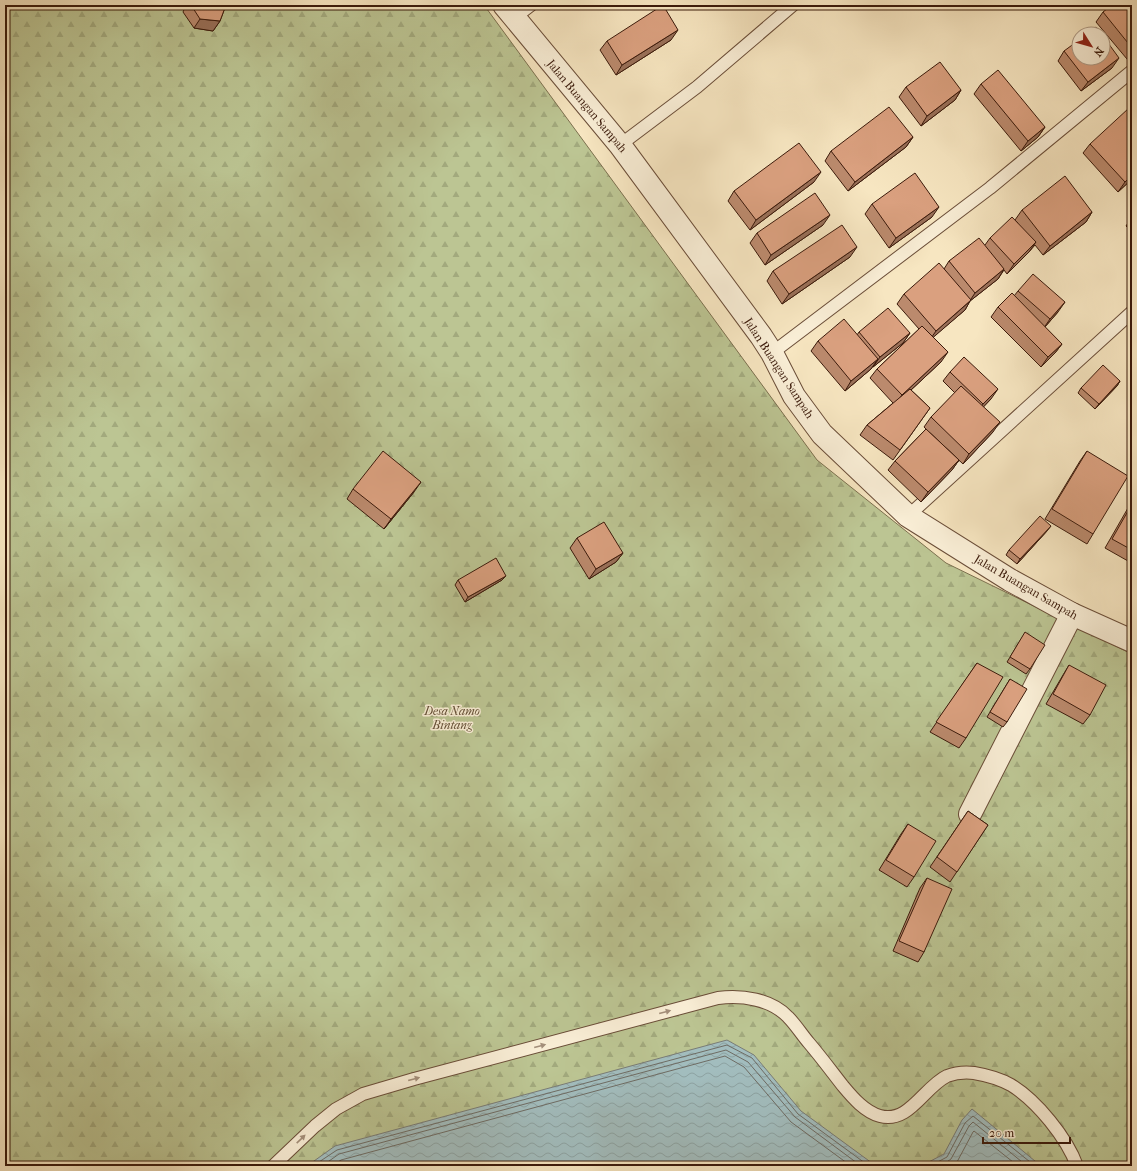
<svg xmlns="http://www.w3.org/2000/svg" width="1137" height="1171" font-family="'IM FELL French Canon',serif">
  <defs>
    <pattern id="forest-firs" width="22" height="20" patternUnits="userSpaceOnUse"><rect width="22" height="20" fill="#bcc593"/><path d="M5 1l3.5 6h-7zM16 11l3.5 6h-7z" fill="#a2a97d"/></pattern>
    <pattern id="water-waves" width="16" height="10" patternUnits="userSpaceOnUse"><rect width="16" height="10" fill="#a2bdbe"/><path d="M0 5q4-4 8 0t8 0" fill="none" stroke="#8ca2a2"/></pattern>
  </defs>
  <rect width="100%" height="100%" fill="#f7e6c1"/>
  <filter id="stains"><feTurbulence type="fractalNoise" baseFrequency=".005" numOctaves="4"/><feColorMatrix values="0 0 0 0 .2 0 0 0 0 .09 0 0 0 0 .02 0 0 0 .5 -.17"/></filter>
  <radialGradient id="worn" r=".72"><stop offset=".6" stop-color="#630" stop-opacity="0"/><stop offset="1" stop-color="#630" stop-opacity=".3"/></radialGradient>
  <path fill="url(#forest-firs)" stroke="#7c704f" d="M5 5H484L817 460 946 563 1132 654V1166H5Z"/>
  <path fill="url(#water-waves)" stroke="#797c76" d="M727 1040 754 1055 801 1111 876 1166H307L335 1146Z
    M972 1109 1041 1166H921L944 1154 962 1120Z"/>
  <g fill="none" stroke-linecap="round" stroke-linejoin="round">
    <path stroke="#6e6c64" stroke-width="1" d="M313 1166 337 1150 727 1045 752 1058 798 1114 869 1166
      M322 1166 339 1154 726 1050 748 1062 795 1117 861 1166
      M332 1166 341 1160 725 1056 744 1067 791 1122 851 1166
      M930 1166 947 1157 965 1123 973 1116 1035 1166
      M941 1166 951 1159 969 1126 973 1122 1027 1166
      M953 1166 957 1162 973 1132 974 1131 1018 1166"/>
    <defs>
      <path id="service" d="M514 18 531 5
        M620 145 697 87 793 5
        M772 353 990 188 1132 71
        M908 516 1132 312
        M273 1166 315 1126 336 1109 363 1094 414 1079 718 998C742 995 771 999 788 1017 796 1025 802 1035 809 1043 821 1057 832 1072 843 1086 853 1098 865 1112 880 1116 909 1124 924 1087 947 1076 955 1073 965 1072 974 1073 986 1075 1000 1079 1011 1085 1037 1101 1067 1138 1077 1166"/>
      <path id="minor" d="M970 814 1072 614"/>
      <path id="tertiary" d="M504 5 620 145 761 336 772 353 794 396 822 434 908 516 1010 580 1072 614 1132 641"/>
    </defs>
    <use href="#service" stroke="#6a4d38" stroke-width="14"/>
    <use href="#minor" stroke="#6a4d38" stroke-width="24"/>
    <use href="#tertiary" stroke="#6a4d38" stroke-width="24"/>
    <use href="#service" stroke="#faefd7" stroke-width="12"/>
    <use href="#minor" stroke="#faefd7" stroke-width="22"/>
    <use href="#tertiary" stroke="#faefd7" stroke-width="22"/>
  </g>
  <path fill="#bb8a6d" stroke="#3b1a0b" d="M186 5H226L220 21 213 31 194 28 183 12Z
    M1132 5V65L1096 22 1103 12Z
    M671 40 616 75 600 50 607 41Z
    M1064 51 1112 68 1081 91 1058 61Z
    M981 84 1045 127 1038 137 1021 151 974 94Z
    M906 87 961 90 955 100 921 126 899 97Z
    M913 137 906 147 848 191 825 161 831 151Z
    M1090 144 1132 179 1118 192 1083 153Z
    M814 182 750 230 728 201 734 191Z
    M872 204 932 217 889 248 865 214Z
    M1022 210 1092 212 1086 222 1043 255 1035 245 1029 252 1007 274 1004 270 998 279 970 301 965 310 933 337 941 362 911 390 930 408 893 460 860 435 867 425 893 403 870 378 877 369 919 329 897 304 904 294 944 269 949 261 985 245 990 238 1018 223 1015 220Z
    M1132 217V232L1126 226Z
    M823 225 765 265 750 243 757 233Z
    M850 257 782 304 767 281 773 271Z
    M1018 291 1058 312 1045 327 1062 344 1055 353 1041 367 991 317 998 307 1014 296Z
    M859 332 910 333 903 343 873 367V366L871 369 845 391 811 351 818 341 857 335Z
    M950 372 991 399 983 407 993 432 963 464 929 432 959 460 952 470 921 502 888 470 895 461 926 429 924 427 931 417 955 393 943 381Z
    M1120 381 1117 386 1095 409 1078 393 1081 388Z
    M1087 451 1093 534 1087 544 1045 519 1080 461Z
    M353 489 414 492 384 529 347 499Z
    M1132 501V556L1128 561 1105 548Z
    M1047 531 1017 564 1006 555 1009 550Z
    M577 538 623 553 616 562 589 579 570 548Z
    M458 580H502L465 602 455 585Z
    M1132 581V587L1129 585Z
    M1025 633 1030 669 1026 674 1007 662Z
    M977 663 966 738 959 748 930 732Z
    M1069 665 1090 715 1083 724 1046 704 1063 675Z
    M1010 679 1007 722 1003 727 987 717Z
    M968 811 988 825 950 882 930 867Z
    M908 824 914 877 907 887 879 870 901 834Z
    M927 878 924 952 918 962 893 951 920 888Z"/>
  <path fill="#997059" stroke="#3b1a0b" d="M200 19 220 21 213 31 194 28Z
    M678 30 671 40 616 75 622 65Z
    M1119 58 1112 68 1081 91 1088 82Z
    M961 90 955 100 921 126 927 116Z
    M1045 127 1038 137 1021 151 1028 141Z
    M913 137 906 147 848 191 855 182Z
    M821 172 814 182 750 230 756 220Z
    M1132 175V179L1118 192 1125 182Z
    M939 207 932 217 889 248 896 238Z
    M1092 212 1086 222 1043 255 1050 246Z
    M830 215 823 225 765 265 771 255Z
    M1036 242 1029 252 1007 274 1014 264Z
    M857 247 850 257 782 304 789 294Z
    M1004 269 998 279 970 301 965 310 929 341 936 331 969 302 975 293Z
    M1065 302 1058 312 1043 329 1050 319Z
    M910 333 903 343 873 367 880 357Z
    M1062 344 1055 353 1041 367 1048 357Z
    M948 352 941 362 895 405 902 395Z
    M878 359 871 369 845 391 851 381Z
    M1120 381 1117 386 1095 409 1099 404Z
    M998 389 991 399 977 414 983 404Z
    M1000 422 993 432 963 464 969 454Z
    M959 460 952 470 921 502 928 492Z
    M421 482 414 492 384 529 391 519Z
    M1051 526 1047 531 1017 564 1020 559Z
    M623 553 616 562 589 579 596 569Z
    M506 576 502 580 465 602 468 597Z"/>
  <path fill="#daa07f" stroke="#3b1a0b" d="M191 5H226L220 21 200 19Z
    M663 5 678 30 622 65 607 41Z
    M1112 5H1132V48L1103 12Z
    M1096 27 1101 34H1087Z
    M1103 36 1119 58 1088 82 1064 51 1079 40V58H1103Z
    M940 62 961 90 927 116 906 87Z
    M998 70 1045 127 1028 141 981 84Z
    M889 107 913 137 855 182 831 151Z
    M1129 108 1132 110V175L1125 182 1090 144Z
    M799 143 821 172 756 220 734 191Z
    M915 173 939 207 896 238 872 204Z
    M1065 176 1092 212 1050 246 1022 210Z
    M815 193 830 215 771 255 757 233Z
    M1012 217 1036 242 1014 264 990 238Z
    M842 225 857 247 789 294 773 271Z
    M979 238 1004 269 975 293 949 261Z
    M939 263 971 300 936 331 904 294Z
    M1033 274 1065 302 1050 319 1018 291Z
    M1012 293 1062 344 1048 357 998 307Z
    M888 308 910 333 880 357 859 332Z
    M844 319 878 359 851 381 818 341Z
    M922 326 948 352 902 395 877 369Z
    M964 357 998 389 983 404 950 372Z
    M1103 365 1120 381 1099 404 1081 388Z
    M961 386 1000 422 969 454 931 417Z
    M910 389 930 408 900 450 867 425Z
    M926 429 959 460 928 492 895 461Z
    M383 451 421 482 391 519 353 489Z
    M1087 451 1128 476 1093 534 1052 509Z
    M1132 504V550L1112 539Z
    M1040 516 1051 526 1020 559 1009 550Z
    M604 522 623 553 596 569 577 538Z
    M496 558 506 576 468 597 458 580Z
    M1025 632 1045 645 1030 669 1010 657Z
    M977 663 1003 677 966 738 936 722Z
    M1069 665 1106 685 1090 715 1053 694Z
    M1010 679 1027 689 1007 722 990 712Z
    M968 811 988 825 957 872 937 857Z
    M908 824 936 841 914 877 886 860Z
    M927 878 952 889 924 952 899 941Z"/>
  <defs><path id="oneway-solid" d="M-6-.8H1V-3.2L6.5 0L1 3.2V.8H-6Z"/></defs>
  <g fill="#a48f7b">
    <use href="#oneway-solid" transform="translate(665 1012) rotate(-15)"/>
    <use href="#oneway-solid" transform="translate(540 1046) rotate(-15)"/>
    <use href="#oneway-solid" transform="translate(414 1079) rotate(-15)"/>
    <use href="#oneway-solid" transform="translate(301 1139) rotate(-44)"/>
  </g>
  <g text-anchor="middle" stroke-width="3" stroke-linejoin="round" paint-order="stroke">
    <g font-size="12" fill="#3b1a0b" stroke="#faefd7">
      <text transform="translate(587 106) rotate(50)" y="4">Jalan Buangan Sampah</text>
      <text transform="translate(779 368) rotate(57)" y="4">Jalan Buangan Sampah</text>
      <text transform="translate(1026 587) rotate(30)" y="4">Jalan Buangan Sampah</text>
    </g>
    <g font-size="12" font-style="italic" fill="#624d34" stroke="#faefd7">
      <text x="452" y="715">Desa Namo<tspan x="452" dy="14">Bintang</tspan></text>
    </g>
  </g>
  <rect width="1137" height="1171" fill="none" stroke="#f7e6c1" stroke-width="20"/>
  <rect x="6" y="6" width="1125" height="1159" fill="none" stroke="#3b1a0b" stroke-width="2"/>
  <rect x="10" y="10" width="1117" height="1151" fill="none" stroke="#3b1a0b"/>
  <g transform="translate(1091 46) rotate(127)"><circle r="19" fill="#faefd7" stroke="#ae9a85"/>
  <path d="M0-3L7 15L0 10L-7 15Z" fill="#8f2418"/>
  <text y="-6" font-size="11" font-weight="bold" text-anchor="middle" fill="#3b1a0b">N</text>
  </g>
  <path d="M983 1137v6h87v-6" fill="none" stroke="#3b1a0b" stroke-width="2"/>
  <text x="989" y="1137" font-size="12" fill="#3b1a0b" stroke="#faefd7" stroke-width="3" paint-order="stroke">20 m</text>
  <rect width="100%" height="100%" filter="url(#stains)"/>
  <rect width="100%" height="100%" fill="url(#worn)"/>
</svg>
